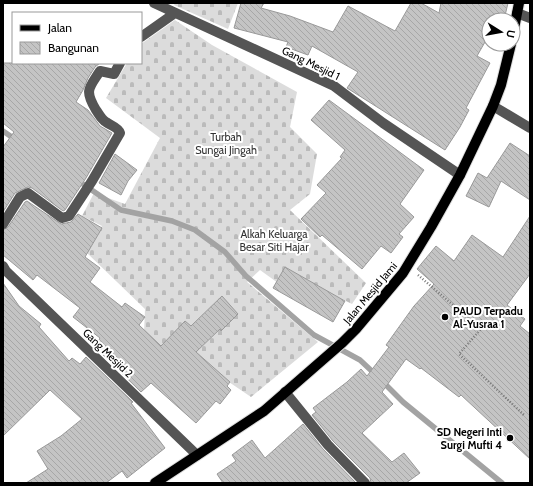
<svg xmlns="http://www.w3.org/2000/svg" width="533" height="486" font-family="Cabin,sans-serif">
  <defs>
    <pattern id="cemetery-stones" width="16" height="16" patternUnits="userSpaceOnUse"><rect width="16" height="16" fill="#dcdcdc"/><path d="M2 7V4a2 2 0 0 1 4 0v3zM10 15v-3a2 2 0 0 1 4 0v3z" fill="#bbb"/></pattern>
    <pattern id="building-back-hatch" width="6" height="6" patternUnits="userSpaceOnUse"><rect width="6" height="6" fill="#c4c4c4"/><path d="M-1 5l2 2M0 0l6 6M5-1l2 2" fill="none" stroke="#a7a7a7"/></pattern>
  </defs>
  <rect width="100%" height="100%" fill="#fff"/>
  <path fill="url(#cemetery-stones)" d="M175 3H238L228 29 174 5Z
    M175 20 212 45 297 92 290 127 317 154 310 194 290 210 366 283 352 304 316 286 278 283 260 270 247 282 318 342 251 397 198 361 187 369 144 333 145 309 87 253 102 226 82 216 94 193 125 204 160 138 106 98 127 63H141V44Z"/>
  <g fill="none" stroke-linecap="round" stroke-linejoin="round">
    <path stroke="#a3a3a3" stroke-width="5.5" d="M3 131 16 140
      M77 180 121 210 172 221 195 230 225 252 246 276 314 335 360 360 376 375
      M382 381 403 402 502 483"/>
  </g>
  <path fill="url(#building-back-hatch)" stroke="#999" d="M241 3H264L261 8 290 16 333 32 348 6 395 31 411 3H421L439 13 441 3H508L504 20H489V35L477 56 490 63 466 108 469 110 460 127 445 150 347 88 358 72 312 46 308 55 286 47 288 42 234 28Z
    M3 63H100L95 67 88 78 83 90 76 102 88 110 100 126 112 133 86 178 65 210 63 211 32 188 28 187 15 193 3 212V147L14 132 3 123Z
    M329 100 424 170 400 204 414 217 399 234 403 237 391 253 381 246 362 269 322 235 320 237 301 219 326 193 317 185 342 158 340 157 345 150 311 120Z
    M510 143 530 156V200L501 181 489 207 466 196 478 173 487 178Z
    M115 154 137 170 128 181 121 195 99 183Z
    M27 201 61 224 71 222 78 214 102 228 85 257 100 268 90 282 122 307 125 303 145 317 139 325 161 346 185 321 191 326 222 296 238 314 221 331 220 329 196 352 230 382 227 386 231 390 220 404 216 401 196 423 151 383 141 392 94 346 100 338 73 317 80 308 37 275 33 280 3 255V230L8 227 25 202Z
    M530 216V274L507 305 525 319 520 326 530 334V459L461 395 459 397 421 368 420 369 406 359 382 392 393 404 362 433 392 462 404 453 420 473 406 483H371L370 478 333 441 312 415 316 412 313 408 347 382 361 369 367 376 389 347 386 345 414 306 434 284 417 269 436 246 454 261 472 235 503 257Z
    M285 267 345 301 333 322 273 288Z
    M3 283 19 306 41 324 39 327 69 361 72 358 80 364 86 357 133 402 131 403 165 448 127 478 122 471 106 483H26L48 469 37 451 61 436 82 419 50 390 3 436Z
    M303 424 323 449 356 483H223L217 474 236 461 232 455 252 440 265 458Z"/>
  <g fill="none" stroke-linecap="round" stroke-linejoin="round">
    <defs>
      <path id="major" d="M513 34 519 3
        M155 483 264 411 342 343 356 329 403 273 431 227 460 175 493 106 501 85 511 44"/>
    </defs>
    <use href="#major" stroke="#dbdbdb" stroke-width="12"/>
    <path stroke="#777" stroke-width="2.5" stroke-dasharray="1 2" stroke-linecap="butt" d="M418 275 481 329 459 354 524 415"/>
    <path stroke="#555" stroke-width="10" d="M154 3 334 86 383 123 460 175
      M517 13 530 18
      M141 37 175 13
      M493 106 530 128
      M3 224 20 197 28 193 62 218 69 216 92 181 120 133C118 127 111 126 106 122 101 119 99 114 96 110 84 90 89 88 100 71L114 74 120 63
      M3 266 6 271 197 455
      M285 392 328 445 365 483"/>
    <use href="#major" stroke="#000" stroke-width="10"/>
  </g>
  <g fill="#000" stroke="#fff" stroke-width="1.5">
    <circle cx="445" cy="317" r="4"/>
    <circle cx="510" cy="438" r="4"/>
  </g>
  <g text-anchor="middle" stroke-width="4" stroke-linejoin="round" paint-order="stroke">
    <g font-size="11" fill="#000" stroke="#fff">
      <text transform="translate(311 63) rotate(26)" y="4">Gang Mesjid 1</text>
      <text transform="translate(370 293) rotate(-50)" y="4">Jalan Mesjid Jami</text>
      <text transform="translate(108 353) rotate(44)" y="4">Gang Mesjid 2</text>
    </g>
    <g font-size="11" fill="#333" stroke="#fff">
      <text x="226" y="141">Turbah<tspan x="226" dy="13">Sungai Jingah</tspan></text>
      <text x="274" y="238">Alkah Keluarga<tspan x="274" dy="13">Besar Siti Hajar</tspan></text>
    </g>
    <g font-size="11" font-weight="bold" fill="#000" stroke="#fff" text-anchor="start">
      <text x="453" y="315">PAUD Terpadu<tspan x="453" dy="13">Al-Yusraa 1</tspan></text>
      <text x="502" y="436" text-anchor="end">SD Negeri Inti<tspan x="502" dy="13">Surgi Mufti 4</tspan></text>
    </g>
  </g>
  <rect width="533" height="486" fill="none" stroke="#000000" stroke-width="8"/>
  <rect x="12" y="12" width="130" height="52" fill="#ffffff" stroke="#999999"/>
  <rect x="20" y="25" width="20" height="6" fill="#000000" stroke="#999999"/>
  <text x="48" y="32" font-size="12" fill="#000000">Jalan</text>
  <rect x="20" y="42" width="20" height="12" fill="url(#building-back-hatch)" stroke="#999999"/>
  <text x="48" y="52" font-size="12" fill="#000000">Bangunan</text>
  <g transform="translate(501 32) rotate(101)"><circle r="19" fill="#ffffff" stroke="#999999"/>
  <path d="M0-3L7 15L0 10L-7 15Z" fill="#000000"/>
  <text y="-6" font-size="11" font-weight="bold" text-anchor="middle" fill="#000000">U</text>
  </g>
</svg>
